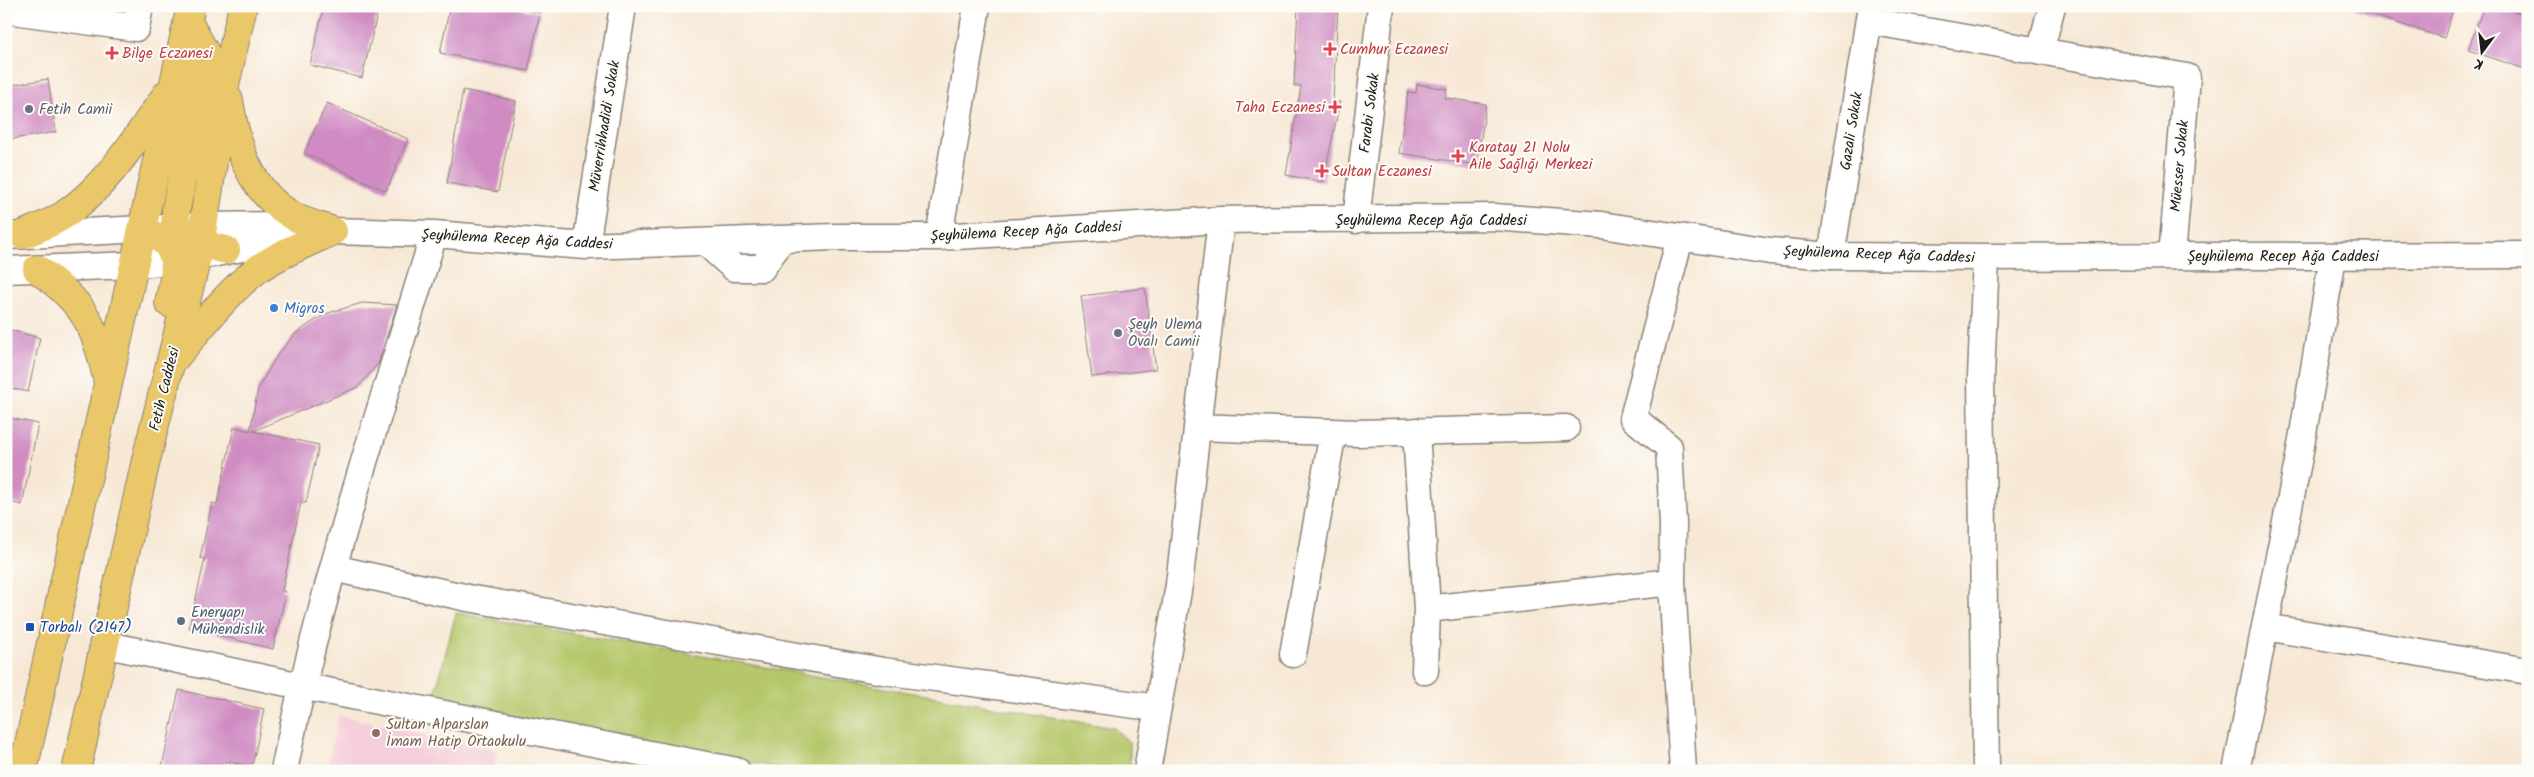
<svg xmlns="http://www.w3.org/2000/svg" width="2534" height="777" font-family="Kalam,sans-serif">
  <rect width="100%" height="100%" fill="#fdfcf7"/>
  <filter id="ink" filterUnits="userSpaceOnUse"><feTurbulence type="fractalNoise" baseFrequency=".02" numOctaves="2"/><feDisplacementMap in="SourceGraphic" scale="10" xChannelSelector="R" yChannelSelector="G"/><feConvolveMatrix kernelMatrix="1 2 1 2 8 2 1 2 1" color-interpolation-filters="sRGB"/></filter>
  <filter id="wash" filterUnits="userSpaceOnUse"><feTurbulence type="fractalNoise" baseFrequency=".0096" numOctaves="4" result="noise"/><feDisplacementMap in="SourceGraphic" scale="20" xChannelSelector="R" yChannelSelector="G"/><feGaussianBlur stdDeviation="1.12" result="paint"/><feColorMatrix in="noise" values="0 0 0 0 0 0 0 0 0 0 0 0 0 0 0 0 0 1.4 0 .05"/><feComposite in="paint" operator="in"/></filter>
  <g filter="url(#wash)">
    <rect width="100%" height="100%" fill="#f7e8d5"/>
    <path fill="#f5cfdb" d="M338 715 497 751 493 771H327Z"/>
    <path fill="#b5c76b" stroke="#687244" d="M456 613 1114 728 1130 743V771H800L620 741 434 698Z"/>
    <g id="blocks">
      <path fill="#cf8bc2" d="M324 6H379L362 78 310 65Z
        M450 6H507L540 13 528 71 440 53Z
        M1298 6 1338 7 1333 101 1340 102 1323 182 1286 175 1301 86H1294Z
        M2354 6H2454L2444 38 2354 9Z
        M2484 6H2495L2528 15V70L2468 50Z
        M48 79 56 132 6 140V86Z
        M1417 84 1447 89 1445 98 1486 104 1477 165 1399 153 1408 92 1416 93Z
        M463 90 516 101 498 192 447 183Z
        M327 103 408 139 386 191 304 153Z
        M1145 288 1156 369 1092 377 1081 296Z
        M362 303 397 305 378 364 358 387 253 431 319 445 306 503 301 502 282 591 286 592 273 649 189 628 205 559 200 558 212 503 217 504 234 427 250 431 258 388 278 354 296 333 325 314Z
        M6 329 40 338 28 392 6 387Z
        M6 417 38 424 22 505 6 501Z
        M179 690 264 709 252 767 225 761 223 771H161Z"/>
    </g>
  </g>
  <g filter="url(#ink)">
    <use href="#blocks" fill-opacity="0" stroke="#8a8278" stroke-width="1"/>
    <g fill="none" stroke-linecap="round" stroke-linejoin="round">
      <defs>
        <path id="minor" d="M6 10 136 28 140 6
          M1869 21 2187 77 2172 256
          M2040 52 2052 6
          M1356 220 1381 6
          M6 236 202 226 276 225 333 231 434 234 586 246 836 237H939L1221 220 1494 217 1601 225 1770 251 1831 256 1986 257 2528 255
          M939 237 977 6
          M1680 238 1633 418 1669 447 1673 524 1672 582 1683 771
          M705 242 734 268H762L782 239
          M586 246 623 6
          M1831 256 1871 6
          M6 270 133 265 196 257 298 237
          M1197 427 1358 433 1566 428
          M1416 431 1427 609 1425 671
          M333 568 468 598 883 671 1158 708
          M1427 609 1672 582
          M2265 627 2528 671
          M103 644 301 686 737 771
          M1293 654 1333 432
          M284 771C320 589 380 412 434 234
          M1147 771 1179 585 1221 220
          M1986 771 1981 377 1986 257
          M2236 771 2299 457 2333 257"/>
        <path id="major" d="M188 22 206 54 176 209 175 227 184 239 226 250
          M229 100C236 146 250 192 293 216 305 223 320 226 333 231
          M141 229C149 233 163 238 168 246 180 263 173 285 169 303
          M22 235C36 229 52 223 64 215 108 185 137 137 167 94
          M37 269C83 302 95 323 107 378
          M174 359C200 329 225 294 258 269 280 253 308 243 333 231
          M23 771 191 6
          M76 771 146 460 200 245 226 80 243 6"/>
      </defs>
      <use href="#minor" stroke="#8a8278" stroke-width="29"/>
      <use href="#major" stroke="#8a8278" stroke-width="30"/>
      <use href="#minor" stroke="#fff" stroke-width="26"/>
      <use href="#major" stroke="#eac769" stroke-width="28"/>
    </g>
  </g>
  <g fill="#e0444e" stroke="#fdfcf7" stroke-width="2">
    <path d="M1327.5 41.5h5v5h5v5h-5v5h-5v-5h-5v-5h5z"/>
    <path d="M109.5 45.5h5v5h5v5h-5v5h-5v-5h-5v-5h5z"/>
    <path d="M1332.5 99.5h5v5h5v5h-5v5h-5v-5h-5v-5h5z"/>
    <path d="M1455.5 148.5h5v5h5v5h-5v5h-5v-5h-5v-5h5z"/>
    <path d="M1319.5 163.5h5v5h5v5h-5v5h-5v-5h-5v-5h5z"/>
  </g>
  <g fill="#6b7280" stroke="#fdfcf7" stroke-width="2">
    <circle cx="29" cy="109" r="5"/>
    <circle cx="1118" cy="333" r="5"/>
  </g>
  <circle fill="#3f7fe0" stroke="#fdfcf7" stroke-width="2" cx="274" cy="308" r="5"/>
  <circle fill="#5c6f8a" stroke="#fdfcf7" stroke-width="2" cx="181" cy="621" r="5"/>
  <rect fill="#1a4fb4" stroke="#fdfcf7" stroke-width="2" x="25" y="622" width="10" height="10" rx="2.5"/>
  <circle fill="#8d6e63" stroke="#fdfcf7" stroke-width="2" cx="376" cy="733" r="5"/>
  <g text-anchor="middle" stroke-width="4" stroke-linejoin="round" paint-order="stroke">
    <g font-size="15" fill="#be3a42" stroke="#fdfcf7" text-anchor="start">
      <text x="1340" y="54">Cumhur Eczanesi</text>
      <text x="122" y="58">Bilge Eczanesi</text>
      <text x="1325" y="112" text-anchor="end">Taha Eczanesi</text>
      <text x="1469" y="152">Karatay 21 Nolu<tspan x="1469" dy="17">Aile Sağlığı Merkezi</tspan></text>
      <text x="1332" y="176">Sultan Eczanesi</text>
    </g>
    <g font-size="15" fill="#5b616d" stroke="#fdfcf7" text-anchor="start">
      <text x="39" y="114">Fetih Camii</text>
      <text x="1128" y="329">Şeyh Ulema<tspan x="1128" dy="17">Ovalı Camii</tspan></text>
    </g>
    <g font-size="15" fill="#1c1c1c" stroke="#fdfcf7">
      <text transform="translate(1369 113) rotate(-83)" y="5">Farabi Sokak</text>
      <text transform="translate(604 126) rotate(-81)" y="5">Müverrihhadidi Sokak</text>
      <text transform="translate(1851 131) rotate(-81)" y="5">Gazali Sokak</text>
      <text transform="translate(2179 166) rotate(-85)" y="5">Müesser Sokak</text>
      <text x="1431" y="225">Şeyhülema Recep Ağa Caddesi</text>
      <text transform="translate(1026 231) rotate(-3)" y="5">Şeyhülema Recep Ağa Caddesi</text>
      <text transform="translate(517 239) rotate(3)" y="5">Şeyhülema Recep Ağa Caddesi</text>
      <text transform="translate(1879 254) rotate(2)" y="5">Şeyhülema Recep Ağa Caddesi</text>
      <text x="2283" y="261">Şeyhülema Recep Ağa Caddesi</text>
      <text transform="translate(164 389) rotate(-76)" y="5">Fetih Caddesi</text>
    </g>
    <g font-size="15" fill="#366cbe" stroke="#fdfcf7" text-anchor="start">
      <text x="284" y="313">Migros</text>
    </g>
    <g font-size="15" fill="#4e5e75" stroke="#fdfcf7" text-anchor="start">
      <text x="191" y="617">Eneryapı<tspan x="191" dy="17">Mühendislik</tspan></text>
    </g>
    <g font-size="15" fill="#164399" stroke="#fdfcf7" text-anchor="start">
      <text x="40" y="632">Torbalı (2147)</text>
    </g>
    <g font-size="15" fill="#785e54" stroke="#fdfcf7" text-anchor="start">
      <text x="386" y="729">Sultan Alparslan<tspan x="386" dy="17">İmam Hatip Ortaokulu</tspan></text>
    </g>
  </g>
  <rect width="2534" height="777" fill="none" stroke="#fdfcf7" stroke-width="25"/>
  <g transform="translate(2482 52) rotate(195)" stroke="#fdfcf7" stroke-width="4" paint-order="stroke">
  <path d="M0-4L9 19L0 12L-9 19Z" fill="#1c1c1c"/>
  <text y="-8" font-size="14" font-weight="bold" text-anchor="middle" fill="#1c1c1c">K</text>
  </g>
</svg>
